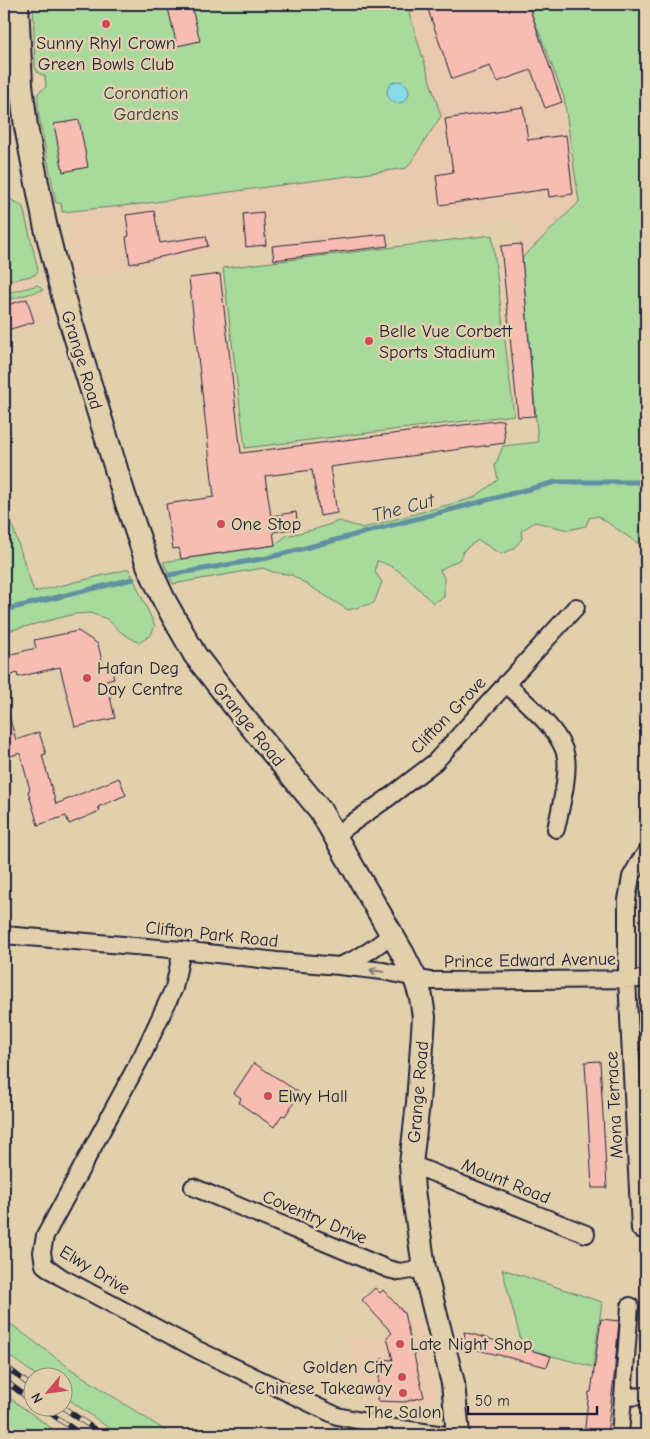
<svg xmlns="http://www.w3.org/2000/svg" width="650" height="1439" font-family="'Comic Neue',sans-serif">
  <rect width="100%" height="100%" fill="#e2d0ad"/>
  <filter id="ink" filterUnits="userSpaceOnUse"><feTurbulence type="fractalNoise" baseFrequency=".02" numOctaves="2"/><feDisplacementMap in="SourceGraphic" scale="10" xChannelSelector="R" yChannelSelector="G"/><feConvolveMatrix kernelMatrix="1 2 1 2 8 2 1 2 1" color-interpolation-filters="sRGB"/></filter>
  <g filter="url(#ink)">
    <path fill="#e9caae" d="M431 4H528L564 97 579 202 522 258 519 219 184 256 75 280 66 241 74 230 70 211 141 204 407 168 441 116 409 13Z
      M4 195 23 207 38 270 37 273 32 275 33 280 35 286 38 285 42 287 52 320 4 335Z
      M646 1246V1337L633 1338 643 1251Z
      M418 1316 435 1383 439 1421 377 1409 368 1407 363 1402 348 1337H387L407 1320Z
      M465 1406 514 1412 586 1417 584 1435H467Z"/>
    <path fill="#a7da9b" stroke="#647e6b" d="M33 4H431L409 13 441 116 407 168 141 204 62 212 61 203H56L38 112V93L46 87 45 76 38 73 35 67Z
      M528 4H646V549L598 516 589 518 586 526 568 530 535 522 521 531 522 539 513 549 501 554 478 540 464 550 460 559 440 570 444 578V597L433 603C417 588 400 566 377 561L375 572 382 582 374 603 348 610 292 575 273 572 263 568 173 584 163 562 275 545 286 536 316 529 339 521 363 528 473 498 498 480 495 466 503 446 538 442 522 258 579 202 564 97Z
      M4 195 23 207 38 270 35 275 4 282Z
      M492 235 514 415 245 448 223 268Z
      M38 285 43 290 4 301V294Z
      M4 500 34 592 129 569 155 626 151 635 139 643 122 633 107 619 90 613 75 614 4 632Z
      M502 1269 602 1302 593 1367 523 1348Z
      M4 1319 71 1369 172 1435H118L63 1395 62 1376H37L4 1352Z
      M4 1394 61 1435H20L4 1425Z"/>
    <path fill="#8adae5" stroke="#6090a1" d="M387 92a11 11 0 1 1 22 0a11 11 0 1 1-22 0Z"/>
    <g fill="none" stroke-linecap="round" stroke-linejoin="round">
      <path stroke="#6090a1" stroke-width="5" d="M169 575 267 558 556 482H646
        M4 610 133 579"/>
    </g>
    <path fill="#f8bdb2" stroke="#22223b" d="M167 4H191L200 41 177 46Z
      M426 4H528L562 102 545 108 531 70 497 82 490 66 452 79Z
      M523 107 528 140 566 135 573 194 549 197 548 189 440 205 436 175 453 172 445 119Z
      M79 120 88 167 63 172 54 124Z
      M154 211 160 243 206 236 208 246 130 264 126 237 129 236 126 215Z
      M263 212 266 245 246 247 243 214Z
      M386 234 388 246 274 260 272 246Z
      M521 244 535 416 518 417 501 246Z
      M220 274 241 453 503 420 505 443 330 467 337 513 320 516 312 470 265 476 271 516 296 512 298 528 273 532 275 545 181 559 179 548 173 549 166 504 214 497 189 278Z
      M27 299 34 322 4 331V306Z
      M78 631 98 644 103 665 110 664 114 678 106 680 115 718 75 727 60 667 18 677 17 673 4 678V656L36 648 34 640Z
      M7 709 16 740 39 732 46 754 42 755 56 804 119 778 126 795 98 807 100 811 69 824 66 816 38 825 28 791 30 790 20 753 4 758V710Z
      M600 1061 607 1188H592L585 1062Z
      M254 1063 300 1093 285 1116 282 1115 274 1127 239 1103 241 1098 234 1093Z
      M375 1288 380 1293 383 1290 404 1313 424 1397 404 1402 377 1401 381 1359 393 1360 387 1337 392 1333 362 1300Z
      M601 1319 619 1321 614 1377 607 1435H584L589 1392H591Z
      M464 1332 551 1356 547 1367 466 1347Z"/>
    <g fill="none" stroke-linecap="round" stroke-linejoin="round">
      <defs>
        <path id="street" d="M506 683C524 702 562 731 566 757 569 776 560 810 556 829
          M335 835 388 798 435 762 576 607
          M4 935 182 950 277 961 339 966 383 971 430 981 646 979
          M182 950 174 988 143 1054 45 1236 42 1252 44 1265 61 1277 198 1350 337 1416 395 1428 445 1435
          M341 965C361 958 376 947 392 934
          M411 1164 586 1234
          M193 1187 388 1269 400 1272 424 1268
          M640 1229 627 979V900L631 877 640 861 646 853
          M624 1397 646 1396
          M620 1435 630 1306"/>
        <path id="secondary" d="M17 4 21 84 26 127 45 224 65 303 124 495 148 565 164 600 195 655 240 713 320 810 403 954 415 978 421 997 424 1017 418 1103 411 1164 413 1190 424 1268 453 1383 458 1435"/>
      </defs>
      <use href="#street" stroke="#22223b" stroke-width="20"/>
      <use href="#secondary" stroke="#22223b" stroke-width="26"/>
      <use href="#street" stroke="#e2d0ad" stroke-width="16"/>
      <use href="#secondary" stroke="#e2d0ad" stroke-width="22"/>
      <defs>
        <path id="rail" d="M4 1365 32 1387
          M4 1380 32 1401
          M40 1406 82 1435
          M61 1406 103 1435"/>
      </defs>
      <use href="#rail" stroke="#22223b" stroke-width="5.5"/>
      <use href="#rail" stroke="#e2d0ad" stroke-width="4" stroke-dasharray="11" stroke-linecap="butt"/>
    </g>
    <defs><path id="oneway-shaft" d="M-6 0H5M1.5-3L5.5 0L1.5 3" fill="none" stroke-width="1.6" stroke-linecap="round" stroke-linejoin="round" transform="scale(1.25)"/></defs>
    <use stroke="#827974" href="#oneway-shaft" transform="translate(377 971) rotate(-172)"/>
  </g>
  <g fill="#d1495b" stroke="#e2d0ad" stroke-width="2">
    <circle cx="106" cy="24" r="5"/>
    <circle cx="369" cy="341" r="5"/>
    <circle cx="221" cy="524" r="5"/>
    <circle cx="87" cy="678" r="5"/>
    <circle cx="268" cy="1096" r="5"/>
    <circle cx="400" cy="1344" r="5"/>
    <circle cx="402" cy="1377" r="5"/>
    <circle cx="403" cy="1393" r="5"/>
  </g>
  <g text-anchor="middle" stroke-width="5" stroke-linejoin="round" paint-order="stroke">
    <g font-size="18" fill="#22223b" stroke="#e2d0ad" text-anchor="start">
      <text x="106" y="49" text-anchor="middle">Sunny Rhyl Crown<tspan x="106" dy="21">Green Bowls Club</tspan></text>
      <text x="379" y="337">Belle Vue Corbett<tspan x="379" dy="21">Sports Stadium</tspan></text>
      <text x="231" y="530">One Stop</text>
      <text x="97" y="674">Hafan Deg<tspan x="97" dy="21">Day Centre</tspan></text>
      <text x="278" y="1102">Elwy Hall</text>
      <text x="410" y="1350">Late Night Shop</text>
      <text x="392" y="1373" text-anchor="end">Golden City<tspan x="392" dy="21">Chinese Takeaway</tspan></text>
      <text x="403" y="1418" text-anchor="middle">The Salon</text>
    </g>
    <g font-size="18" fill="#363e49" stroke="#e2d0ad">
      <text x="146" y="99">Coronation<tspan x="146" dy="21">Gardens</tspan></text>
    </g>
    <g font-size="18" fill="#22223b" stroke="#e2d0ad">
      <text transform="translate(82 360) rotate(73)" y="6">Grange Road</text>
      <text transform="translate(448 715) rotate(-46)" y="6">Clifton Grove</text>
      <text transform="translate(249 724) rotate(51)" y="6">Grange Road</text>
      <text transform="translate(212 934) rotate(6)" y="6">Clifton Park Road</text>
      <text transform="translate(530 960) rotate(-1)" y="6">Prince Edward Avenue</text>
      <text transform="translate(418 1092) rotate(-85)" y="6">Grange Road</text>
      <text transform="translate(614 1105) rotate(-93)" y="6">Mona Terrace</text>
      <text transform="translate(506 1181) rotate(22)" y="6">Mount Road</text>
      <text transform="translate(315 1217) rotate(23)" y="6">Coventry Drive</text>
      <text transform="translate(95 1270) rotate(31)" y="6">Elwy Drive</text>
    </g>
    <g font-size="19" font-style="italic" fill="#323e54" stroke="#e2d0ad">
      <text transform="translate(403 507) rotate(-15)" y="7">The Cut</text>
    </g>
  </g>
  <rect width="650" height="1439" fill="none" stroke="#e2d0ad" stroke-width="20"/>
  <rect x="10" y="10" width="630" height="1419" fill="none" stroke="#22223b" stroke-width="2" filter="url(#ink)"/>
  <g transform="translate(48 1392) rotate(241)"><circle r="24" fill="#e2d0ad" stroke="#958a7f"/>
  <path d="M0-4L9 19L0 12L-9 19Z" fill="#d1495b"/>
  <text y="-8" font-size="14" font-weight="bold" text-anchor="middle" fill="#22223b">N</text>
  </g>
  <path d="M468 1406v8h129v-8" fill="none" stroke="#22223b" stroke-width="2.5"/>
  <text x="475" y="1406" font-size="15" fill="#22223b" stroke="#e2d0ad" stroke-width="4" paint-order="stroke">50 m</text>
</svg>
